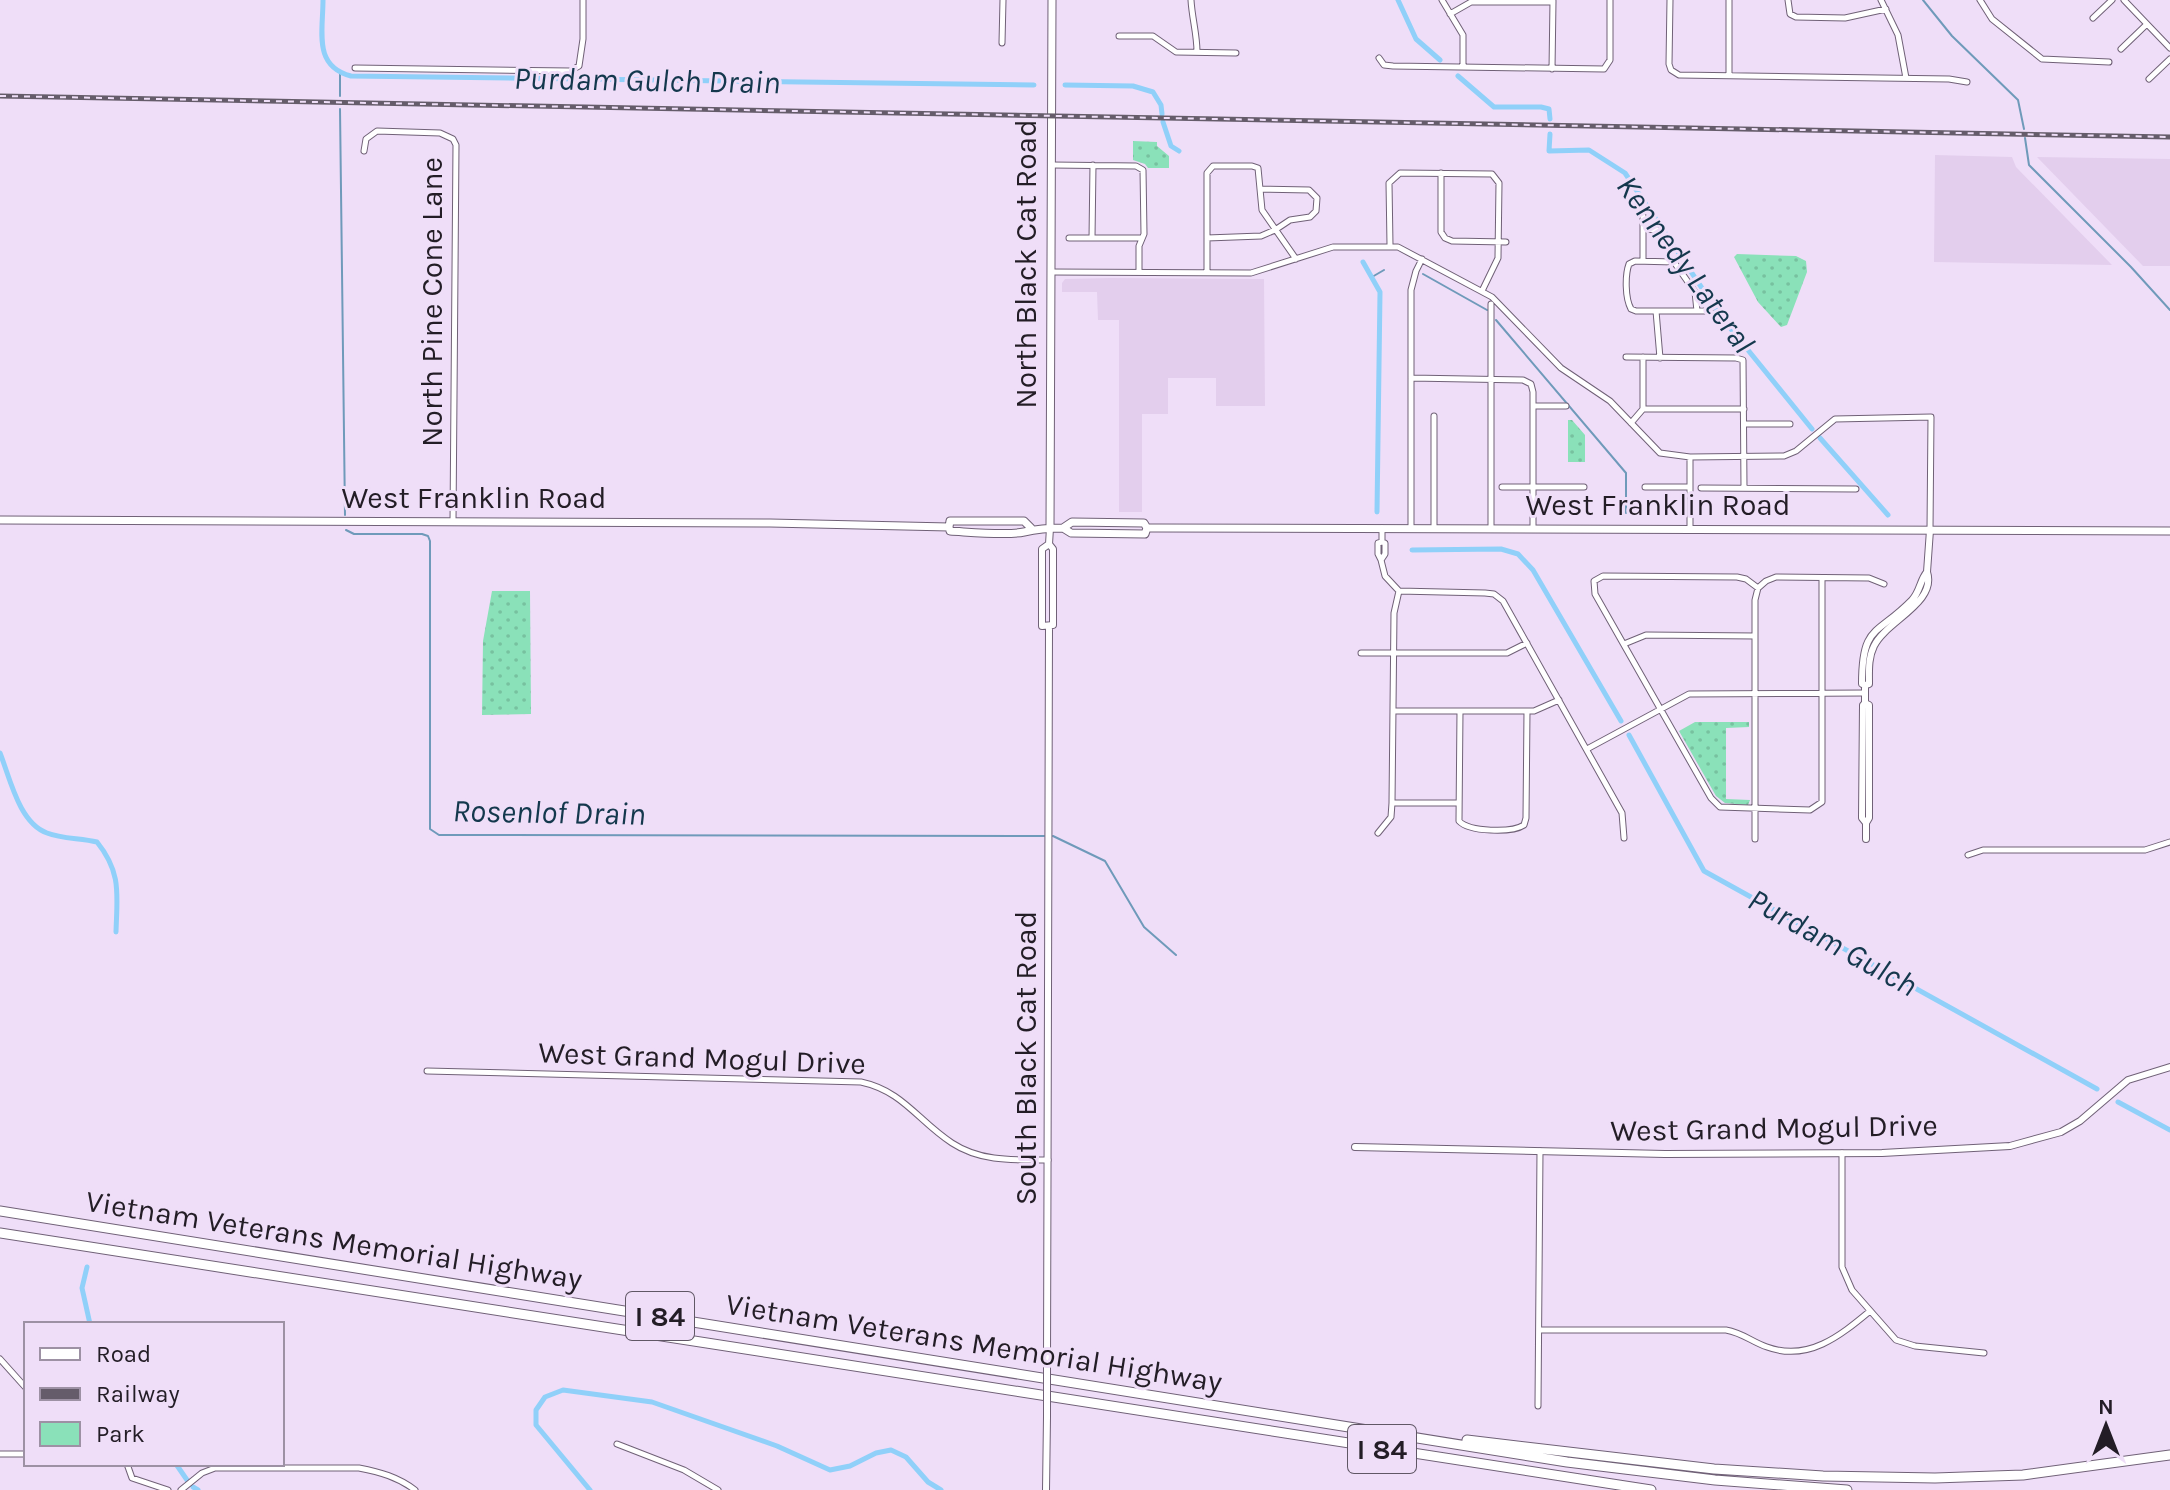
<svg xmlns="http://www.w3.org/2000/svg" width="2170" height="1490" font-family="Karla,sans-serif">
  <defs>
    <pattern id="green-dots" width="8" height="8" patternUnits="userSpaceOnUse" patternTransform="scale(2)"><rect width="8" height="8" fill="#8ae1b9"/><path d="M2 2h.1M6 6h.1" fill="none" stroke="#77c19f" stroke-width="1.8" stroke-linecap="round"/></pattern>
  </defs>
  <rect width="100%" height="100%" fill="#efdef8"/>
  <path fill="#e3ceed" d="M1935 155 2012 157 2016 167 2112 265 1934 262Z
    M2037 157 2170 159V266H2143Z
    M1110 278 1264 279 1265 406H1216V378H1168V414H1142V512H1119V320H1098L1097 292H1062V283L1065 279Z"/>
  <path fill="url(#green-dots)" d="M1133 141 1157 142V146L1169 156V168H1148L1145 164 1133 160Z
    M1737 254 1796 256 1806 261 1807 272 1787 325 1781 327 1758 302 1734 257Z
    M1568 420H1572L1585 435V462H1568Z
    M492 591H530L531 714 482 715 483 641Z
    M1695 722H1749V727L1726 728V799L1750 800 1748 805 1725 803 1716 796 1679 731Z"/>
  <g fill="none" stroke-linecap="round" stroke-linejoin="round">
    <path stroke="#6f9aba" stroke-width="2" d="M1923 0 1952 36 2018 100 2024 129
      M340 73V96
      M340 109 345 515
      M2025 138 2029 165 2131 267 2170 310
      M1423 274 1487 310
      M1372 277 1384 270
      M1496 320 1626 473V513
      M346 530 354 534H422L428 536 430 541V829L439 835 1044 836
      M1053 836 1105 861 1144 927 1176 955"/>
    <path stroke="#90d0f9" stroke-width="5" d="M323 0C323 32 313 66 351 76L1034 85
      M1398 0 1416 39 1440 60
      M1458 76 1494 107H1541L1549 109 1550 119
      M1065 85 1133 86 1153 92 1161 105 1162 114
      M1163 122 1171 146 1179 151
      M1550 134 1549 151 1589 150 1625 173 1722 318 1812 429
      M1363 262 1380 292 1377 512
      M1820 438 1888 515
      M1412 550 1501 549 1518 554 1533 570 1621 721
      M1629 735 1704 871 2097 1089
      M0 753C10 778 19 823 47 833 62 839 81 838 97 842 122 873 117 895 116 932
      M2118 1102 2170 1130
      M87 1267 82 1288 90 1324
      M176 1464 187 1480
      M193 1487 198 1490
      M590 1490 536 1425V1410L545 1397 563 1390 652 1402 777 1446 830 1470 850 1466 876 1453 891 1450 906 1457 928 1482 941 1490"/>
    <defs>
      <path id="minor" d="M1191 0C1192 18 1197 34 1197 52
        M1442 0 1463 35V67
        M1670 0 1669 64 1671 70 1679 75 1949 79 1967 82
        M1788 0 1790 14 1796 17 1845 18 1886 9
        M1881 0 1898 35 1906 78
        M1980 0 1992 19 2042 59 2109 62
        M2124 0 2170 48
        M1450 14 1471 2H1553
        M2093 18 2112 0
        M1119 36H1153L1176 52 1236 53
        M1002 43 1003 0
        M2121 49 2147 24
        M1379 58 1384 65 1393 66 1604 69 1610 60V0
        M355 68 570 71 579 66 583 39V0
        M1552 69 1553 1
        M1729 75V0
        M2149 79 2170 59
        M364 151 366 139 377 131 440 133 453 139 456 145 453 522
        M1052 165 1136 166 1143 170 1144 234 1139 246V272
        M1441 173V232L1445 238 1452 241 1506 242
        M1643 229 1657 230
        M1069 238H1141
        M1092 238 1093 165
        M1207 238 1261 236 1275 230 1290 220 1310 217 1316 211 1317 198 1309 190 1260 189
        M1390 245 1389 183 1400 173 1492 174 1499 183 1498 258 1482 291
        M1643 261V216
        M1051 272 1251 273 1333 247H1398L1492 297 1561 368 1610 401 1660 453 1690 457 1784 456 1796 451 1835 419 1931 417 1930 530
        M1207 272V173L1213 166H1252L1258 168 1262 210 1296 259
        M1656 311 1660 358
        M1697 311 1695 292 1674 262 1635 261 1629 264C1625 275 1625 298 1631 309L1636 311H1710
        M1626 357 1736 358 1743 360 1744 488
        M1411 378 1523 380 1531 384 1533 392V529
        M1533 406H1566
        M1643 409H1744
        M1434 416V529
        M1631 423 1643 409V357
        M1744 424H1790
        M1502 487H1584
        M1645 487H1690
        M1701 488 1856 489
        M1411 529V290L1416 271 1422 259
        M1491 529V304
        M1690 529V457
        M1382 542 1385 543V554L1381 560 1378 554V543L1382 542V528
        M1822 578V802L1810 810 1720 807 1711 798 1595 594 1594 581 1603 576 1737 577 1746 579 1758 588 1766 581 1776 577 1869 578 1884 584
        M1399 591 1485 593 1494 594 1503 601 1622 813 1624 838
        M1624 644 1646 635 1755 636
        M1361 653H1507L1527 643
        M1393 711H1534L1559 700
        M1460 711 1459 821C1469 832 1512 833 1524 825L1526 818 1527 711
        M1587 749 1689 694 1865 693
        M1392 803H1459
        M1378 833 1391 817 1392 803 1394 613 1399 591 1385 576 1381 560
        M1755 839V600L1758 588
        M1968 855 1983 850H2145L2170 842
        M427 1071 861 1082C903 1091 918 1121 952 1143 981 1162 1014 1160 1048 1160
        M1842 1153V1267L1852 1290 1896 1340 1915 1346 1984 1353
        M1539 1330H1726C1743 1333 1752 1342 1767 1347 1808 1362 1840 1336 1870 1311
        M0 1359 26 1388
        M1538 1406 1540 1151
        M617 1444 684 1470 718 1490
        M0 1454H26
        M127 1464 132 1478 168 1490
        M181 1490 202 1473 215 1468H359C380 1472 398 1477 415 1490"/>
      <path id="tertiary" d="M1049 544 1042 549V626L1053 625V549L1049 544 1050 528
        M1927 572 1930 530
        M1865 685 1869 684C1869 671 1868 658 1874 646 1886 621 1937 603 1927 572 1920 580 1920 592 1912 600 1877 636 1862 624 1862 684L1865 685V703L1863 705 1862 818 1866 823 1869 818V705L1865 703
        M1866 839V823
        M1355 1147 1665 1154 1882 1153 2010 1146 2061 1132 2080 1121 2128 1080 2170 1067
        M1047 1361 1049 627
        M1046 1490 1047 1417"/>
      <path id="secondary" d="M0 520 770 523 949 527
        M1031 528 1024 521H950L949 527 950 531C969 532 1007 536 1024 532 1037 529 1048 528 1063 528
        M1050 528 1052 0
        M1147 528 1145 534 1071 533 1063 528 1072 522 1144 523 1147 528H1158L2170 531"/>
      <path id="motorway" d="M0 1211 1567 1462 1715 1480 1847 1490
        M0 1233 1651 1490
        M1467 1440 1714 1469 1823 1476 1935 1478 2023 1475 2170 1455"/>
    </defs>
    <use href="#minor" stroke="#706177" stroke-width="7"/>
    <use href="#tertiary" stroke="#706177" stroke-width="8"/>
    <use href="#secondary" stroke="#706177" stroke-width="9"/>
    <use href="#motorway" stroke="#706177" stroke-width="11"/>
    <use href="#minor" stroke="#fff" stroke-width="5"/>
    <use href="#tertiary" stroke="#fff" stroke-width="6"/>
    <use href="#secondary" stroke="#fff" stroke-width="7"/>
    <use href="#motorway" stroke="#fff" stroke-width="9"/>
    <defs>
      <path id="rail" d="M0 96 2170 137"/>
    </defs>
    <use href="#rail" stroke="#655c6a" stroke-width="5"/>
    <use href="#rail" stroke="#efdef8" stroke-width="2" stroke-dasharray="6" stroke-linecap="butt"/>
    <defs>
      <path id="tertiary-bridge" d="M1047 1417V1361"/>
    </defs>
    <use href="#tertiary-bridge" stroke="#706177" stroke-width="8" stroke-linecap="butt"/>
    <use href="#tertiary-bridge" stroke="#fff" stroke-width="6"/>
  </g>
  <g text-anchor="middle" stroke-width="6" stroke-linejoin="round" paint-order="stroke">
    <g fill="#efdef8" stroke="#605765" stroke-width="2">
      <rect x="626" y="1292" width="68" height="48" rx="6"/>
      <rect x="1348" y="1425" width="68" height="48" rx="6"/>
    </g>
    <g font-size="28" font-weight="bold" fill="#231d26">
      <text x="660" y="1326">I 84</text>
      <text x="1382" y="1459">I 84</text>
    </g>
    <g font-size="30" fill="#231d26" stroke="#efdef8">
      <text transform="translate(1026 264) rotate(-90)" y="10">North Black Cat Road</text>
      <text transform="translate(432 302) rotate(-90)" y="10">North Pine Cone Lane</text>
      <text x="474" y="508">West Franklin Road</text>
      <text x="1658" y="515">West Franklin Road</text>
      <text transform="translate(702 1058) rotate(2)" y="10">West Grand Mogul Drive</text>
      <text transform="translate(1026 1058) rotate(-90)" y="10">South Black Cat Road</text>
      <text transform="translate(1774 1128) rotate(-1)" y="10">West Grand Mogul Drive</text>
      <text transform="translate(334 1240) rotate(9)" y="10">Vietnam Veterans Memorial Highway</text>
      <text transform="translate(974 1343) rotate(9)" y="10">Vietnam Veterans Memorial Highway</text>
    </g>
    <g font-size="32" font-style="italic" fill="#14384d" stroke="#efdef8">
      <text transform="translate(647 80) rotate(1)" y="11">Purdam Gulch Drain</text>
      <text transform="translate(1686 264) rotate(54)" y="11">Kennedy Lateral</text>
      <text transform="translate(549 812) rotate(1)" y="11">Rosenlof Drain</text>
      <text transform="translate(1833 942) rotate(29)" y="11">Purdam Gulch</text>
    </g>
  </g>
  <rect x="24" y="1322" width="260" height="144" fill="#efdef8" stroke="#9d91a4" stroke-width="2"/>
  <rect x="40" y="1348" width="40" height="12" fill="#ffffff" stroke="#9d91a4" stroke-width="2"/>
  <text x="96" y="1362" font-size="24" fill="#231d26">Road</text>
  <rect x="40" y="1388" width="40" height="12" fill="#655c6a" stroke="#9d91a4" stroke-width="2"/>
  <text x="96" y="1402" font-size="24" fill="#231d26">Railway</text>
  <rect x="40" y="1422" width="40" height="24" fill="#8ae1b9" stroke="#9d91a4" stroke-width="2"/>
  <text x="96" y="1442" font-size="24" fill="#231d26">Park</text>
  <g transform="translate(2106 1426)" stroke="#efdef8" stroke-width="6" paint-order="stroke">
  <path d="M0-6L14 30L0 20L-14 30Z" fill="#231d26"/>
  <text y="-12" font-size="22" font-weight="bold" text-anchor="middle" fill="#231d26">N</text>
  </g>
</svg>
